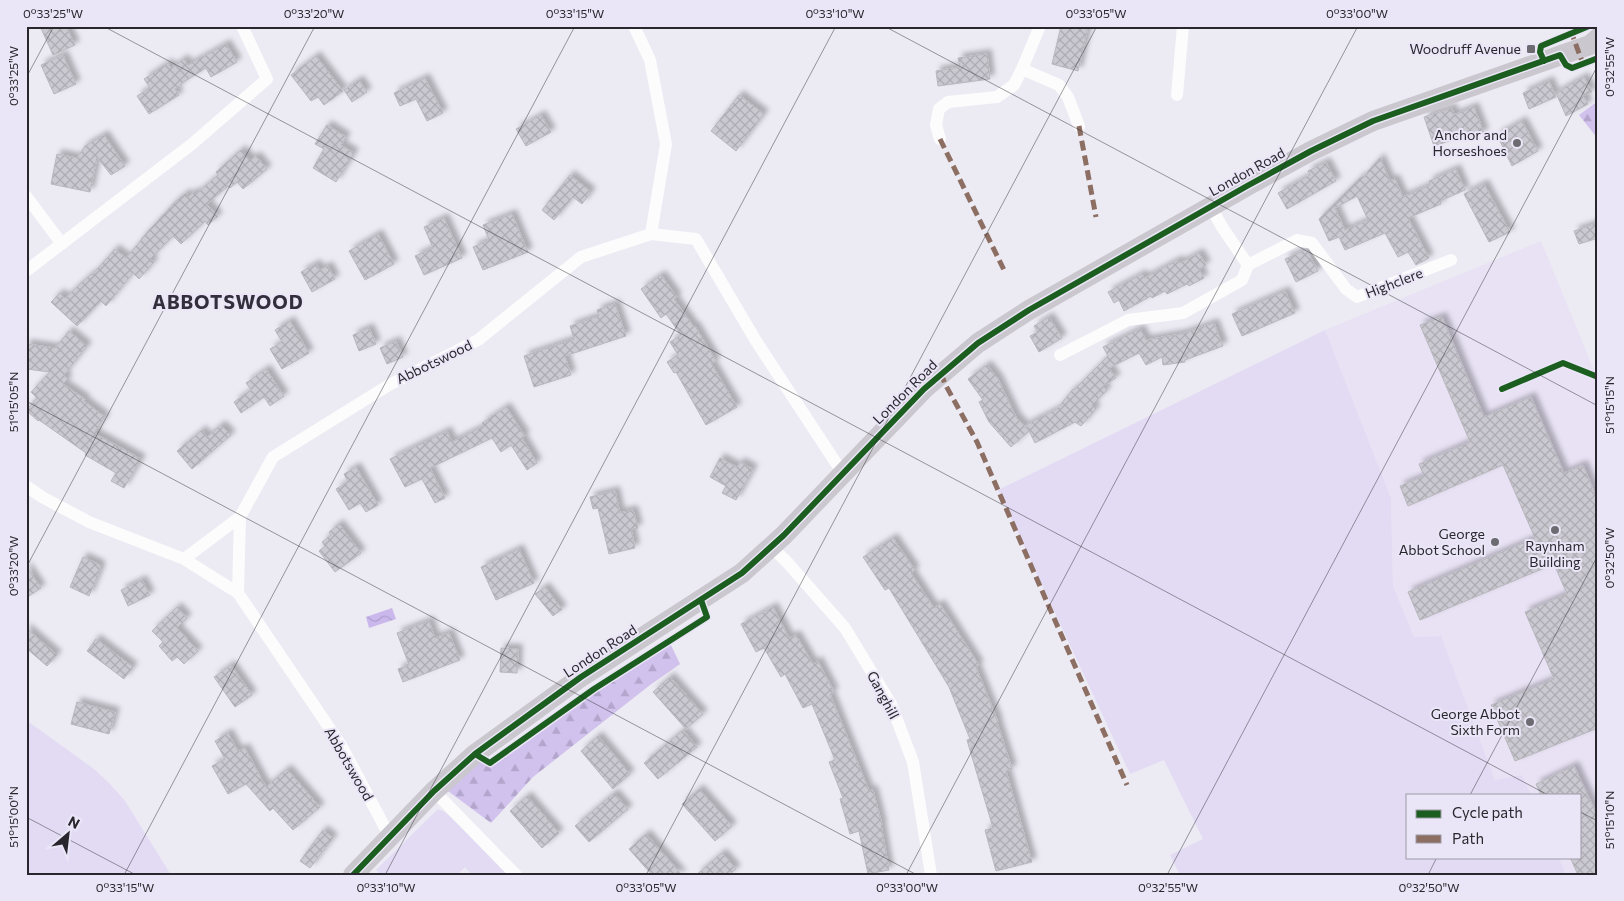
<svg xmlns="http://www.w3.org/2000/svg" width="1624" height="901" font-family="Commissioner,sans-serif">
  <defs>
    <pattern id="forest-firs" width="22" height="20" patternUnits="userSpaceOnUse" patternTransform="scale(1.25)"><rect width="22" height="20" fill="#d0c1ed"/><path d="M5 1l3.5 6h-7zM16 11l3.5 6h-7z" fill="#b3a6cc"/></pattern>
    <pattern id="water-waves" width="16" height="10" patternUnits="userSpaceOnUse" patternTransform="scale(1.25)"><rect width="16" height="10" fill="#cab8ed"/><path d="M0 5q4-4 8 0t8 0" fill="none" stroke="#ae9ecc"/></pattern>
    <pattern id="building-cross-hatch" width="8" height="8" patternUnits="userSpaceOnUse" patternTransform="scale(1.25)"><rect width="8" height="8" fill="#cac8d0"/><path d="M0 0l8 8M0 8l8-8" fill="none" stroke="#aeacb3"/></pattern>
    <filter id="shadow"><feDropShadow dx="4.5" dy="-4.5" stdDeviation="2.5" flood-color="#0004"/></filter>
  </defs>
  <rect width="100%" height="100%" fill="#eceaf3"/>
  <path fill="#e8e2f4" d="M1541 241 1598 380V875H1566L1559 857H1580V795H1531L1521 775 1495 780 1441 636 1414 637 1393 586 1391 498 1325 330Z"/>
  <path fill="#e3dbf4" d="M1325 330 1391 498 1393 586 1414 637 1441 636 1495 780 1522 775 1531 795H1408V857H1559L1566 875H1180L1170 855 1203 839 1164 760 1130 774 998 490Z
    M26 720 94 769 109 783 125 801 171 875H26Z
    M438 809 445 812 483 846 508 875H472L465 867 457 875H381L376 870Z"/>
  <path fill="url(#forest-firs)" d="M1598 101V139L1579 115Z
    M669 641 680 664 650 685 533 777 491 823 448 791 475 754 491 763 594 689Z"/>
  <path fill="url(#water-waves)" d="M392 608 396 619 369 628 366 617Z"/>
  <path fill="url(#building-cross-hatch)" stroke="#b9b7be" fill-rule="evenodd" filter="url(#shadow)" d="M40 26H66L75 45 53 55Z
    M1061 26H1088L1078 71 1052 64Z
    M226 44 237 62 211 77 206 68 182 83V84L175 89 179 95 149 114 137 96 150 88 144 79 168 63 171 68 184 59 188 65Z
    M987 54 990 79 938 86 936 71 960 67 958 58Z
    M63 55 76 84 54 94 41 65Z
    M316 56 343 91 324 105 318 97 311 101 291 75Z
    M1584 77 1592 92 1583 96 1588 104 1566 116 1556 93Z
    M425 78 443 113 427 121 416 99 400 106 394 93Z
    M359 80 367 92 352 102 344 90Z
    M1549 81 1556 97 1529 109 1523 93Z
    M739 95 764 114 736 151 711 131Z
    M1474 107 1484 133 1466 140 1464 136 1434 146 1424 117 1452 108 1454 115Z
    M541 115 551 132 526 146 516 129Z
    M1522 121 1538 151 1512 166 1497 135Z
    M327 125 346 137 341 145 354 153 336 182 313 168 324 149 315 144Z
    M104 135 125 166 111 175 97 157 90 192 51 184 57 154 77 158 85 146Z
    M241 150 251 160 256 156 267 169 243 189 237 182 230 188 228 186 207 204 218 216 208 225 205 221 181 244 173 236 150 259 154 262 139 279 133 273 106 306 101 301 77 326 51 302 60 293 65 298 91 274 92 275 115 249 126 258 142 239H141L175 202 186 193 188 197 194 192 196 194 218 175 216 172Z
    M1380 158 1390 181 1395 179 1403 197 1430 185 1429 181 1456 169 1465 190 1440 201 1441 204 1408 218 1429 258 1416 265 1408 252 1398 257 1385 233 1345 250 1339 237 1329 241 1319 219 1360 178 1368 174 1367 172ZM1357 196 1368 220 1345 230 1335 208Z
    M1326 162 1336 181 1287 209 1278 193 1310 175 1308 171Z
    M570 175 591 192 582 204 573 197 554 220 542 210Z
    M1484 184 1510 232 1489 242 1464 194Z
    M512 214 528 252 483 270 473 247 489 240 483 225Z
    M444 218 462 258 424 275 415 256 433 248 424 227Z
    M1598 223V238L1579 244 1574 231Z
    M378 234 394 264 365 280 349 251Z
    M1305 250H1307L1318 271 1296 282 1285 259Z
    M1199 253 1206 265 1199 269 1204 278 1189 286 1187 284 1167 294 1165 291 1152 298 1151 296 1124 311 1119 300 1114 303 1108 292 1142 274 1144 278 1178 260 1180 263Z
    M316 264 320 270 328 266 335 279 312 292 301 272Z
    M661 275 677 297 674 299 694 327 695 326 716 361 711 363 737 407 706 425 676 372 674 373 667 362 678 355 670 342 681 335 666 314 661 318 641 289Z
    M1285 291 1295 313 1242 336 1232 314Z
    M615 304 626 336 565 356 571 375 534 387 524 356 574 339 570 326 599 316 597 310Z
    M1049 317 1062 338 1039 352 1030 336 1038 332 1034 326Z
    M1442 317 1484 417 1531 397 1564 473 1583 465 1598 501V728L1515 761 1491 705 1554 679 1525 612 1567 594 1554 564 1420 620 1408 592 1535 538 1503 465 1408 506 1400 486 1424 476 1419 464 1470 442 1420 325Z
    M290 321 309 353 282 369 270 349 282 342 275 330Z
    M1214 323 1223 346 1185 360V362L1163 365 1162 357 1146 365 1139 353 1109 368 1116 378 1103 386 1107 390 1092 405 1096 409 1081 426 1075 422 1035 443 1026 425 1057 409 1073 389 1074 390 1108 356 1103 347 1140 329 1146 340 1182 334Z
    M369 328 376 344 359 351 353 335Z
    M69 331 87 346 64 375 68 379 63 384 85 399 84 401 105 417 94 433 141 459 124 488 111 481 116 473 85 455 86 453 39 420 38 421 26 410 37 398 31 392 50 372 26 369V344L55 348Z
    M396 341 403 357 387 364 380 348Z
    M987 365 998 379 1016 417 1029 431 1011 447 989 422 979 402 983 400 968 379Z
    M266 369 284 396 270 406 264 397 241 413 234 402 251 390 246 383Z
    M506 407 525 436 522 438 537 463 527 470 511 445 501 452 492 438 430 468 445 498 435 503 422 479 405 487 390 459 447 431 452 442 484 426 482 423Z
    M221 425 231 435 192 469 177 451 202 430 207 437Z
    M720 458 737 467 740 462 753 469 736 500 722 493 726 486 710 477Z
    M356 467 378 505 366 512 360 503 349 510 336 489 348 482 344 474Z
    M615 491 620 513 633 510 638 528 631 529 635 548 609 554 598 508 593 509 590 497Z
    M339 524 361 553 335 572 319 551 325 546 322 542 331 535 329 532Z
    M893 538 915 570 911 573 934 608 940 604 979 665 976 667 998 722H997L1012 769 1006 771 1032 862 996 871 985 830 993 828 967 740 970 739 949 687 889 588 885 590 863 557Z
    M519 549 534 583 496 600 481 567Z
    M83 557 100 565V570L89 596 70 587Z
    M26 566 41 588 26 598Z
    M142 580 150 595 128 606 121 590Z
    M545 587 562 609 553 616 535 594Z
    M177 607 187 618 177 628 198 651 184 664 177 657 172 661 159 646 163 642 152 631Z
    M773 607 789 638 796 635 813 664 818 661 834 692 830 694 869 791 873 790 882 825H881L889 870 868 874 859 831 850 834 840 799 843 798 829 762 835 760 812 704 803 708 785 674 781 677 764 648 756 652 741 624Z
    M429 621 435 638 449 633 460 660 403 682 398 669 409 665 397 633Z
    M26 628 57 655 47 666 26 648Z
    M96 639 133 667 124 679 87 651Z
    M501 648 518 649 517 673 500 672Z
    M231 665 252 695 235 707 214 677Z
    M670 677 703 714 686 729 653 692Z
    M77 702 115 712 109 734 71 724Z
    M683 730 697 747 658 779 644 763Z
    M228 733 238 751 245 748 266 787 287 769 320 807 293 830 273 808 270 811 246 784 228 794 212 766 225 759 215 741Z
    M598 736 630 774 613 789 581 751Z
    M1574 766 1598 817V875H1578L1570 857H1580V795H1541L1536 784Z
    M699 789 732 826 715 841 682 804Z
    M614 793 628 809 589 842 575 826Z
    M527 796 559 833 542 848 510 811Z
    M323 830 333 838 310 868 300 861Z
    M646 834 682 875H652L629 849Z
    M722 853 736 869 729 875H696Z"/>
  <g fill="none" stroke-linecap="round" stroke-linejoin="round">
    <path stroke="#fcfcfd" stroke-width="12" d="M634 26 650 60 666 144 651 234
      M1022 69 1059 85 1068 97 1079 126
      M1177 95 1183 26
      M940 139 936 125 939 109 948 102 997 97 1014 85 1022 69 1040 26
      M26 196 62 244
      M1211 207 1222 227 1248 265 1297 240 1312 243 1346 289 1357 297 1451 260
      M26 271 192 144 267 79 242 26
      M1060 355 1128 320 1183 313 1242 280 1248 265
      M26 486 42 497 89 522 184 559 238 593
      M771 547 786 561 845 628 891 704 913 762 931 875
      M184 559 240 517
      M434 791 516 875
      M390 837 341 745 238 593 240 517 273 457 389 385 478 340 581 257 651 234 696 239 756 341 836 463 845 471"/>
    <path stroke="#cac8ce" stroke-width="20" d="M353 875 434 791 475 754 581 677 742 573 784 535 924 389 978 343 1029 310 1247 186 1311 151 1373 121 1590 45 1598 38"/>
    <path stroke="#8d6e63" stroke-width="5" stroke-dasharray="10 5" stroke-linecap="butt" d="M1576 32 1572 34 1583 64 1586 63
      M1079 126 1096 217
      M940 139 1005 272
      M941 373 945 384 977 442 1127 785"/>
    <defs>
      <path id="cycleway" d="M1544 61 1540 52 1541 46 1589 26
        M1502 389 1563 363 1598 377
        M475 754 490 763 594 689 707 617 701 600
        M353 875 434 791 475 754 581 677 742 573 784 535 924 389 978 343 1029 310 1247 186 1311 151 1373 121 1560 55 1566 65 1572 68 1598 58"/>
    </defs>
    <use href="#cycleway" stroke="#ebe6f7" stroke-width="9"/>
    <use href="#cycleway" stroke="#1b5e20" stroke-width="6"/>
  </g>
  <path fill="none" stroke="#29272d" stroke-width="1" stroke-opacity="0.45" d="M103 26 1548 795M884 26 1598 406M26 78 54 26M26 401 917 875M26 568 315 26M1470 795 1598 555M1580 812 1598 821M26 817 136 875M124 875 575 26M385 875 836 26M646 875 1097 26M906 875 1358 26M1167 875 1598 65M1428 875 1437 857"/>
  <g fill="#6d6b72" stroke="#ebe6f7" stroke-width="2">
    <rect x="1526" y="44" width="10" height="10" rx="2.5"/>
    <circle cx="1517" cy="143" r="5"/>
    <circle cx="1555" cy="530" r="5"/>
    <circle cx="1495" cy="542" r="5"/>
    <circle cx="1530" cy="722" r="5"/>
  </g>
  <g text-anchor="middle" stroke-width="4" stroke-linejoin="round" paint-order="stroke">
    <g font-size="14" fill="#29272d" stroke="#ebe6f7" text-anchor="end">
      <text x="1521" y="54">Woodruff Avenue</text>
      <text x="1507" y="140">Anchor and<tspan x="1507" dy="16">Horseshoes</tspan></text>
      <text x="1485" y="539">George<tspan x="1485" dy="16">Abbot School</tspan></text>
      <text x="1555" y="551" text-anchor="middle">Raynham<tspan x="1555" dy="16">Building</tspan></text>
      <text x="1520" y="719">George Abbot<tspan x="1520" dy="16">Sixth Form</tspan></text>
    </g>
    <g font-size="14" fill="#29272d" stroke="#ebe6f7">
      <text transform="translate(1247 172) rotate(-29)" y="5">London Road</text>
      <text transform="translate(1394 283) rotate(-21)" y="5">Highclere</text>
      <text transform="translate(434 362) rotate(-26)" y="5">Abbotswood</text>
      <text transform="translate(905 392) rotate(-45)" y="5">London Road</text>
      <text transform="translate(600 651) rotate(-33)" y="5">London Road</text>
      <text transform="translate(883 695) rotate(62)" y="5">Ganghill</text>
      <text transform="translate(349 764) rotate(60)" y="5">Abbotswood</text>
    </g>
    <g font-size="19" font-weight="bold" letter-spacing="1" fill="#332e3b" stroke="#ebe6f7">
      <text x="228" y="309">ABBOTSWOOD</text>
    </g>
  </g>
  <rect width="1624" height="901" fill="none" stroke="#ebe6f7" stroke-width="55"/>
  <rect x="1406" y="794" width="175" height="65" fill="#ebe6f7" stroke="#9d9aa6"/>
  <rect x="1416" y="810" width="25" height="8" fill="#1b5e20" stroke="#9d9aa6"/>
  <text x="1452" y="818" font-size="15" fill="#29272d">Cycle path</text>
  <rect x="1416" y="835" width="25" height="8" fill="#8d6e63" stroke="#9d9aa6"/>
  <text x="1452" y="844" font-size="15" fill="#29272d">Path</text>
  <g transform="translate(68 834) rotate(28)" stroke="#ebe6f7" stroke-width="4" paint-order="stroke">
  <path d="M0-4L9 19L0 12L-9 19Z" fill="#29272d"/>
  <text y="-8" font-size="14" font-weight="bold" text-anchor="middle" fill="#29272d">N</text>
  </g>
  <rect x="28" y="28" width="1568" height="846" fill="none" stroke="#29272d" stroke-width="2"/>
  <g font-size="12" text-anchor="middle" fill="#29272d">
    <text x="53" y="18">0°33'25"W</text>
    <text x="314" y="18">0°33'20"W</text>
    <text x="575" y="18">0°33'15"W</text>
    <text x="835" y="18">0°33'10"W</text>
    <text x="1096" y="18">0°33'05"W</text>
    <text x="1357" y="18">0°33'00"W</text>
    <text transform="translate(1610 67) rotate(-90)" y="4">0°32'55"W</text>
    <text transform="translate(14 76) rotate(-90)" y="4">0°33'25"W</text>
    <text transform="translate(14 402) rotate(-90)" y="4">51°15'05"N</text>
    <text transform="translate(1610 405) rotate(-90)" y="4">51°15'15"N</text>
    <text transform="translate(1610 558) rotate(-90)" y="4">0°32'50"W</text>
    <text transform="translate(14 566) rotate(-90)" y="4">0°33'20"W</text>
    <text transform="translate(14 817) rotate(-90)" y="4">51°15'00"N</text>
    <text transform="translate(1610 820) rotate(-90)" y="4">51°15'10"N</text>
    <text x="125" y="892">0°33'15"W</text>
    <text x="386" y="892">0°33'10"W</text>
    <text x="646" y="892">0°33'05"W</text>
    <text x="907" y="892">0°33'00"W</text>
    <text x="1168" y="892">0°32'55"W</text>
    <text x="1429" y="892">0°32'50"W</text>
  </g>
</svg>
